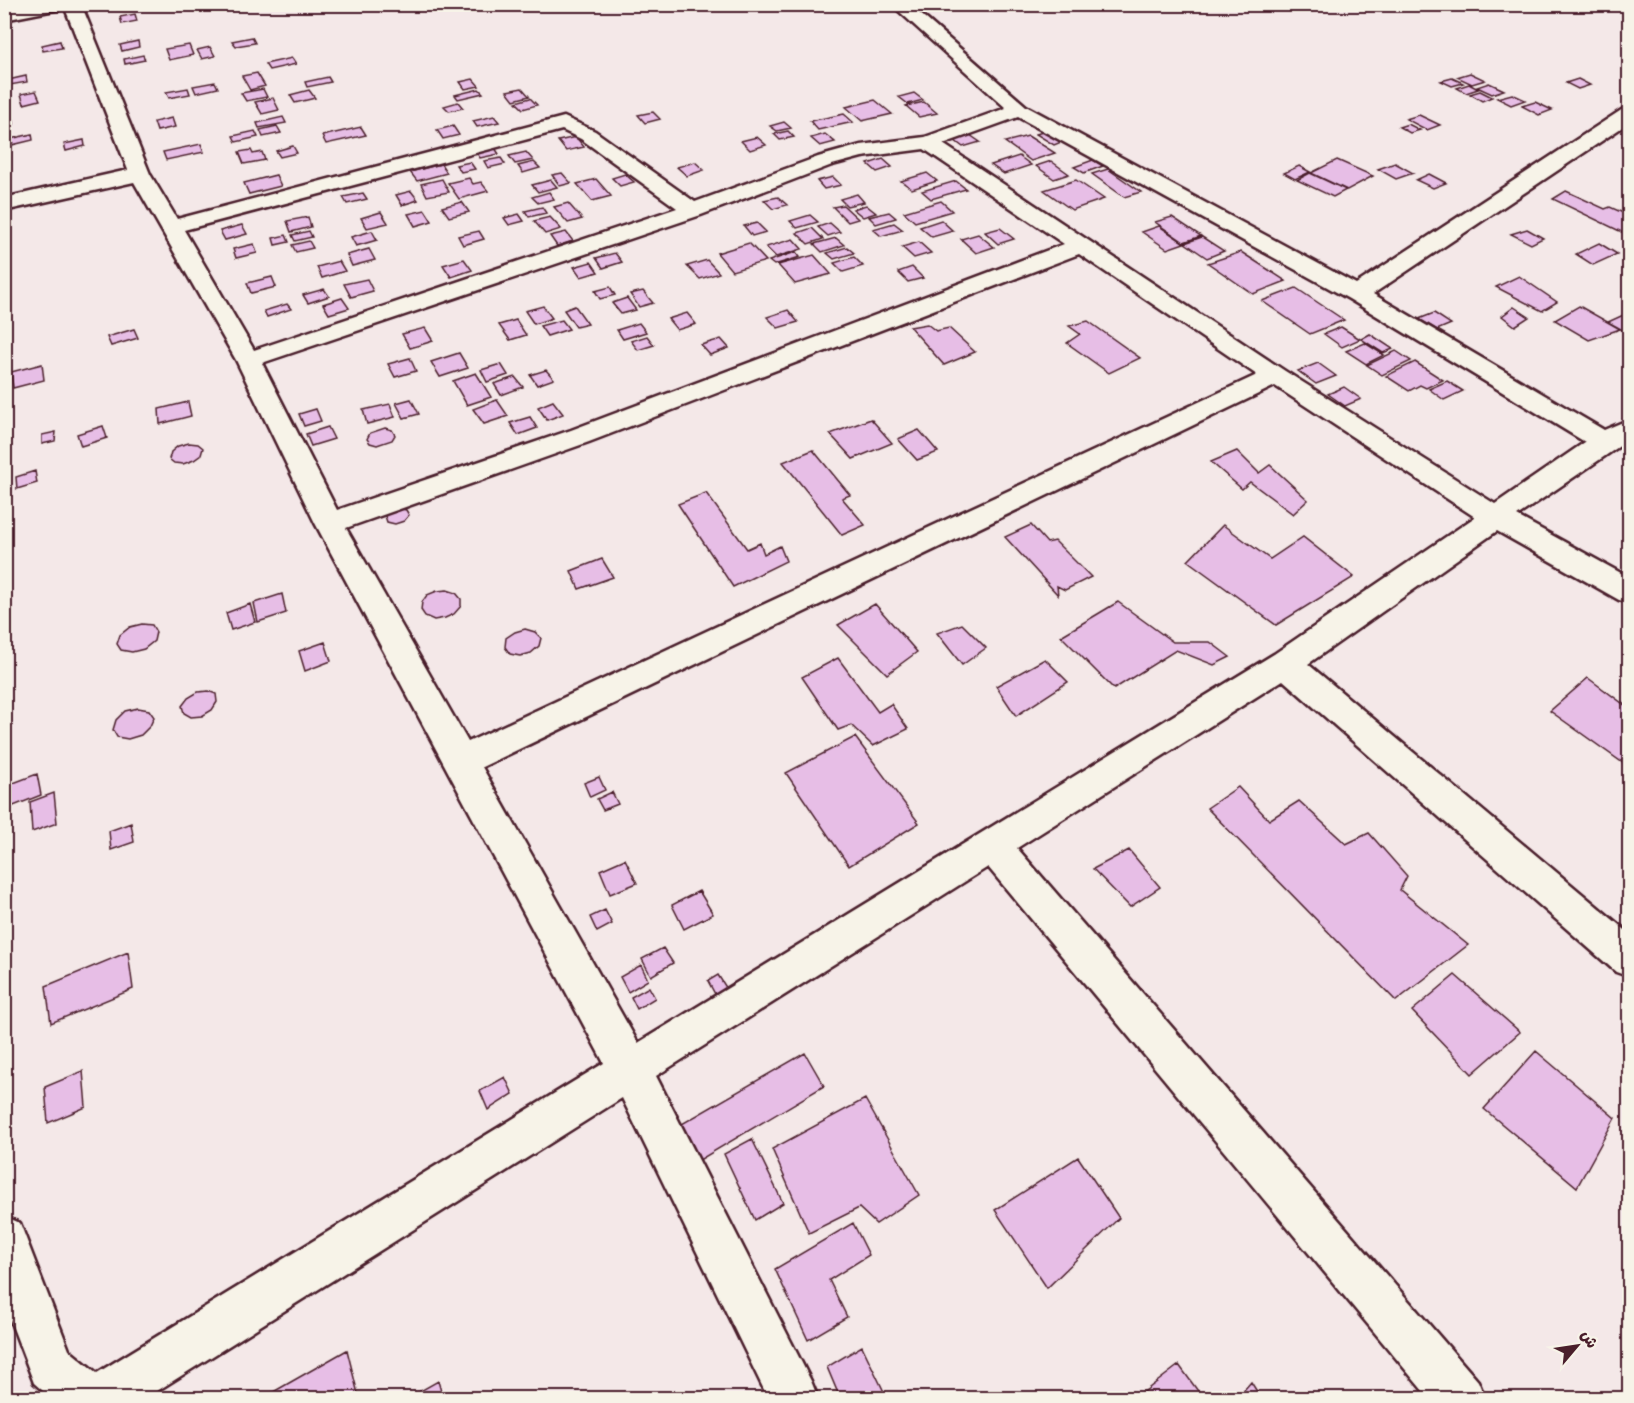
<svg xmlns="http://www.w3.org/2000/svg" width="1634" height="1403" font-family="'Balsamiq Sans','Playpen Sans Arabic',sans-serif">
  <rect width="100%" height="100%" fill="#f4e8e8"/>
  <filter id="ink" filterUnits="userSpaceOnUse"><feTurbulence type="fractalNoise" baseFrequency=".0167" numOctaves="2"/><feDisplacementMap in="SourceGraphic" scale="12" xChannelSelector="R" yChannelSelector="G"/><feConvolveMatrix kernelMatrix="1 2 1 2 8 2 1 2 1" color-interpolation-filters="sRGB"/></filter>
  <g filter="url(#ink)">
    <path fill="#e7bee6" stroke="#4a1f2b" stroke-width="1.5" d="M135 14 137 21 122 24 120 17Z
      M252 37 255 43 236 46 232 41Z
      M60 41 62 48 43 51 42 45Z
      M138 41 139 47 122 51 120 45Z
      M189 45 193 55 169 60 165 49Z
      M210 47 215 56 202 59 197 50Z
      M143 55 145 60 125 64 124 59Z
      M292 58 296 64 269 70 265 64Z
      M257 73 265 86 250 90 242 76Z
      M1470 73 1485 80 1472 84 1457 77Z
      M26 76 27 82 10 85 8 80Z
      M328 77 331 82 307 87 305 82Z
      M1452 78 1463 83 1452 86 1441 81Z
      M473 79 479 86 465 89 460 82Z
      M1578 79 1590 85 1578 89 1566 83Z
      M215 82 218 88 196 93 193 86Z
      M1489 83 1504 90 1492 94 1477 87Z
      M1469 84 1478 89 1466 93 1457 88Z
      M188 88 190 94 169 98 166 92Z
      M522 88 529 96 514 100 507 91Z
      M263 89 267 97 246 101 241 93Z
      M479 89 483 93 458 99 455 95Z
      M309 90 315 98 295 103 290 95Z
      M36 91 40 100 24 104 21 94Z
      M1480 91 1492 97 1482 101 1470 94Z
      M914 93 923 100 908 104 899 97Z
      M1512 94 1525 100 1511 105 1497 98Z
      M273 98 279 110 262 114 255 102Z
      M530 98 537 105 523 109 516 102Z
      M875 100 892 114 862 121 846 107Z
      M458 102 463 108 449 111 444 106Z
      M924 102 937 113 919 117 906 106Z
      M1535 102 1552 110 1539 115 1522 106Z
      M12 111 14 124 4 126V113Z
      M653 112 660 119 645 123 638 115Z
      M844 114 853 122 818 130 810 121Z
      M1419 115 1440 125 1427 130 1406 119Z
      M494 116 499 122 477 127 473 121Z
      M283 117 286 123 259 128 257 123Z
      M172 118 175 127 157 131 154 122Z
      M784 122 791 128 777 131 770 126Z
      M1408 124 1420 130 1410 133 1399 127Z
      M277 126 281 133 263 137 260 130Z
      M453 126 459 135 443 139 437 130Z
      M361 127 366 135 326 144 322 136Z
      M255 131 258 137 236 142 233 136Z
      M788 131 794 137 780 140 774 134Z
      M1046 131 1064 141 1054 145 1036 134Z
      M967 133 980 142 963 147 950 137Z
      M32 134 33 140 12 145 10 139Z
      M825 134 835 142 820 146 811 138Z
      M1028 136 1055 153 1031 161 1005 142Z
      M576 137 584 147 566 151 558 141Z
      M757 137 766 145 750 150 741 141Z
      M84 140 85 146 66 151 64 144Z
      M201 144 204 152 166 160 163 152Z
      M293 146 297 153 280 157 276 151Z
      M495 148 499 154 480 158 476 152Z
      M251 150 253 154 262 152 265 160 244 164 239 152Z
      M526 152 533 160 515 164 509 156Z
      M1019 156 1031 165 1004 174 991 165Z
      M501 158 505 164 488 168 484 161Z
      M883 159 892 167 877 172 868 164Z
      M1093 160 1103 166 1084 173 1074 167Z
      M1337 160 1373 176 1347 190 1311 173Z
      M1051 161 1069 174 1054 179 1036 166Z
      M470 162 475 169 461 172 456 165Z
      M534 162 540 168 523 173 518 166Z
      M695 162 704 170 687 176 677 167Z
      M1395 163 1413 173 1396 179 1378 169Z
      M441 164 447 173 417 181 410 172Z
      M1299 166 1310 172 1295 179 1284 173Z
      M1108 169 1141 192 1124 197 1092 174Z
      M562 173 571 183 560 186 552 175Z
      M927 173 937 181 912 189 901 181Z
      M1310 173 1346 190 1333 197 1297 180Z
      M625 174 634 182 620 186 612 178Z
      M1429 174 1446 183 1433 188 1416 180Z
      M276 175 281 186 249 194 244 183Z
      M833 177 841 185 824 189 817 181Z
      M469 178 473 184 481 182 488 191 459 199 448 183Z
      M442 179 449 192 427 196 421 184Z
      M596 179 611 196 592 201 577 184Z
      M551 180 557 187 538 192 532 185Z
      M1076 180 1104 199 1072 210 1044 190Z
      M956 181 966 189 931 199 922 191Z
      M411 191 418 200 402 205 396 195Z
      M1566 191 1605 209 1610 207 1630 216V236L1553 199Z
      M549 192 554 199 538 203 532 197Z
      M363 193 367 199 347 204 343 197Z
      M857 194 864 202 847 206 840 199Z
      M778 197 787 205 773 209 764 200Z
      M941 201 952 211 915 222 904 212Z
      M462 202 469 212 449 217 442 207Z
      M568 203 582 219 568 223 554 207Z
      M843 205 858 219 848 222 833 207Z
      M866 205 876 213 863 217 853 209Z
      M542 207 546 213 529 217 525 211Z
      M425 210 432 221 415 226 408 214Z
      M381 212 388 223 367 228 361 218Z
      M889 212 896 218 876 224 869 217Z
      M519 214 524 221 509 225 504 218Z
      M810 215 818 222 797 228 790 221Z
      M308 217 311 227 291 232 287 221Z
      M550 217 561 229 545 234 534 221Z
      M1172 217 1201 236 1184 242 1155 222Z
      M941 220 953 231 932 237 920 227Z
      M757 223 766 232 752 236 744 226Z
      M830 223 840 232 828 236 818 227Z
      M894 223 903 230 881 236 873 229Z
      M242 225 247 234 225 240 220 231Z
      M1159 226 1184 243 1167 249 1142 232Z
      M812 228 823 239 808 244 797 233Z
      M1000 228 1014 239 998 244 985 232Z
      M1527 229 1543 238 1531 244 1511 234Z
      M309 231 312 237 295 241 292 235Z
      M372 231 377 240 356 246 351 237Z
      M479 231 484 239 463 245 458 236Z
      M566 232 573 241 557 246 550 236Z
      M978 234 994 247 976 253 961 239Z
      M286 235 289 242 275 245 273 238Z
      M1202 237 1224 251 1207 258 1185 243Z
      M836 238 844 245 822 252 814 244Z
      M793 239 802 249 776 257 766 247Z
      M309 241 313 248 296 252 292 245Z
      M919 242 931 253 914 258 902 247Z
      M749 243 766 261 732 271 717 253Z
      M1599 243 1617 254 1593 265 1576 254Z
      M254 244 257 253 236 258 233 249Z
      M847 247 854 253 834 259 827 253Z
      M369 249 375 260 352 266 347 255Z
      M796 252 800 257 774 265 769 261Z
      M1241 252 1286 281 1253 294 1208 263Z
      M615 253 622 262 603 268 596 258Z
      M814 255 831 274 795 284 778 265Z
      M854 257 863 266 843 272 834 263Z
      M464 259 472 270 451 277 443 265Z
      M707 260 719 273 700 279 687 266Z
      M339 261 345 271 322 278 317 267Z
      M591 262 598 272 581 277 574 267Z
      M912 267 923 278 908 282 898 272Z
      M1519 276 1557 302 1542 311 1496 287Z
      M272 277 276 287 251 293 247 283Z
      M367 279 373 291 351 297 344 284Z
      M610 287 615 295 600 299 595 291Z
      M1296 288 1344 320 1310 334 1262 301Z
      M324 289 329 296 308 303 303 295Z
      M643 291 653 303 639 307 630 294Z
      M342 298 349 308 329 314 323 304Z
      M627 298 636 310 621 314 612 303Z
      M287 304 291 309 267 317 264 311Z
      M543 306 552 318 534 324 525 311Z
      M575 306 588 324 576 327 564 310Z
      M1579 306 1620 329 1589 340 1555 320Z
      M1514 307 1529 317 1515 326 1502 316Z
      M788 310 798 322 778 328 767 317Z
      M1630 312V334L1608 322Z
      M687 313 696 324 677 330 668 319Z
      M1434 313 1451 324 1437 330 1419 319Z
      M516 320 526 335 510 340 499 325Z
      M562 320 569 329 547 336 540 326Z
      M1088 321 1140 358 1109 373 1067 343 1080 334 1069 326Z
      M639 323 646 332 623 339 617 330Z
      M927 324 936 331 949 328 975 352 944 365 910 327Z
      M1341 327 1360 339 1342 347 1324 334Z
      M425 328 433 341 410 348 402 334Z
      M134 329 138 338 111 346 107 337Z
      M1370 334 1393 349 1383 353 1361 339Z
      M647 336 654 345 638 350 631 341Z
      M721 339 729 348 710 355 701 345Z
      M1365 343 1384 355 1366 364 1346 351Z
      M1396 351 1411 361 1382 375 1367 365Z
      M459 353 468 368 440 377 431 362Z
      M410 358 416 371 395 377 388 364Z
      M1415 362 1443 380 1426 388 1420 385 1409 391 1386 376Z
      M1318 363 1336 376 1316 384 1298 371Z
      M42 364 44 380 13 388 11 372Z
      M501 364 508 375 487 382 481 370Z
      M546 370 554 379 537 385 530 375Z
      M476 373 491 397 467 405 453 381Z
      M515 377 523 387 501 395 494 384Z
      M1447 381 1463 391 1444 400 1429 389Z
      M1344 387 1361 399 1345 406 1328 394Z
      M411 399 419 414 404 418 396 403Z
      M497 400 508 416 484 424 473 409Z
      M553 401 563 414 547 420 538 407Z
      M188 402 191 416 160 424 159 409Z
      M390 404 395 417 367 424 363 410Z
      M316 409 321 421 304 426 299 414Z
      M530 417 537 428 518 435 510 423Z
      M871 419 892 443 853 459 830 434Z
      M103 426 107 438 81 446 77 434Z
      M328 427 334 439 311 446 306 434Z
      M385 428 392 430 395 435 392 440 377 445 370 443 367 439 370 433Z
      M919 430 938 452 917 460 898 439Z
      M56 432 55 441 42 444V435Z
      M189 443 198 444 203 448 201 455 194 460 183 464 174 463 169 459 171 452 178 446Z
      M813 450 850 495 842 498 865 525 842 535 783 462Z
      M1237 451 1259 473 1270 465 1308 500 1293 514 1250 482 1242 489 1211 462Z
      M35 471 37 483 17 489 16 477Z
      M706 493 747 549 760 543 764 554 780 546 786 561 733 587 678 504Z
      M398 508 406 510 409 515 404 521 395 524 387 522 385 516 389 511Z
      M1031 525 1047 543 1055 541 1091 577 1065 590 1057 586 1058 595 1005 537Z
      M1223 525 1270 559 1303 537 1354 577 1276 625 1188 561Z
      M602 559 613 577 579 589 571 571Z
      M447 590 456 593 461 599V606L454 614 445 618 434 620 425 616 421 610 422 602 427 595 437 591Z
      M282 594 286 613 258 622 254 603Z
      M1118 602 1173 642H1210L1230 657 1214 665 1176 650 1114 689 1061 636Z
      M250 604 255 622 231 630 226 613Z
      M875 604 917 652 887 674 838 625Z
      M142 624 152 625 156 632 154 641 144 649 132 652 121 650 117 644 120 635 130 627Z
      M962 624 986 648 962 665 937 633Z
      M525 629 535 632 541 638 539 646 531 653 520 656 510 654 505 647 506 638 515 632Z
      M325 642 331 661 305 671 299 651Z
      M838 658 878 712 891 704 908 729 873 746 851 725 838 730 802 677Z
      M1045 659 1068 682 1016 716 996 686Z
      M1588 678 1630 709V768L1550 711Z
      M208 691 216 694 217 702 212 710 202 716 191 717 184 713 182 706 188 698 198 692Z
      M138 708 149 710 154 717 150 726 141 735 128 739 117 737 113 730 116 720 125 711Z
      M855 737 919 823 849 866 786 773Z
      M37 774 41 795 11 807 8 785Z
      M599 777 605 790 590 797 584 783Z
      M1238 787 1269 820 1299 801 1346 844 1369 833 1407 876 1400 890 1468 945 1396 1001 1207 808Z
      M612 792 618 804 603 810 597 799Z
      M54 793 57 823 32 832 30 802Z
      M131 823 134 842 111 850 109 831Z
      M1129 850 1160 887 1130 907 1093 869Z
      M625 859 637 883 610 894 600 870Z
      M699 891 713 914 684 929 672 905Z
      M605 910 612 924 597 932 590 917Z
      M663 948 673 963 651 976 642 959Z
      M128 952 133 989 51 1023 46 986Z
      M641 965 648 980 628 992 620 977Z
      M718 975 727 989 716 996 708 981Z
      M1455 975 1520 1032 1472 1074 1412 1011Z
      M649 987 655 998 637 1009 631 997Z
      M1536 1051 1615 1118 1577 1187 1484 1109Z
      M805 1053 824 1086 686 1168 668 1132Z
      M83 1071 86 1107 48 1123 45 1087Z
      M505 1077 513 1094 488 1110 480 1091Z
      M865 1099 919 1195 876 1224 859 1208 809 1233 772 1149Z
      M752 1139 783 1203 755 1220 724 1154Z
      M1078 1157 1119 1218 1047 1288 995 1210Z
      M853 1223 869 1255 829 1280 847 1317 808 1340 775 1269Z
      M862 1346 887 1398H840L827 1367Z
      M347 1350 359 1398H268V1395Z
      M1179 1365 1203 1398H1136Z
      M438 1381 443 1398H408Z
      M1251 1382 1261 1398H1237Z"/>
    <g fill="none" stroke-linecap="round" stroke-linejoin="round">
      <defs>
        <path id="minor" d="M32 4H81L150 174 177 219 564 117 595 131 695 202 818 157 861 145 925 137 1006 108 891 4H909L1026 106 1356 284 1623 109 1630 107V122L1373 294 1604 430 1630 419V439L1517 516 1630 578V603L1619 600 1497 531 1308 664 1630 934V977L1616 972 1283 680 1017 848 1478 1381 1485 1398H1429L988 867 656 1076 811 1381 818 1398H768L622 1098 146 1398H51L34 1383 4 1304V1216L20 1223 69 1350 97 1373 604 1063 315 523 236 360 134 182 4 211V198L128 170 65 8 4 20V10ZM1018 117 1349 299 1585 442 1495 504 1285 371 943 144ZM562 130 581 139 677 208 254 350 184 230ZM924 149 1064 244 571 430 337 510 262 363 701 215 832 165 862 157ZM1079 254 1257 375 468 742 346 528 589 442ZM1275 386 1475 517 1274 654 638 1043 482 767Z"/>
      </defs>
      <use href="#minor" stroke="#4a1f2b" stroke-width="5"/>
      <use href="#minor" fill="#f7f3e8" fill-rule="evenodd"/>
    </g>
  </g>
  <rect width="1634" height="1403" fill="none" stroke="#f7f3e8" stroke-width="24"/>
  <rect x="12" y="12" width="1610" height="1379" fill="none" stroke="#4a1f2b" stroke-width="2" filter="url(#ink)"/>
  <g transform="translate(1577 1346) rotate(61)" stroke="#f7f3e8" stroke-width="4.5" paint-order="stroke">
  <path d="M0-4.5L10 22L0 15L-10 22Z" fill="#4a1f2b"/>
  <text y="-9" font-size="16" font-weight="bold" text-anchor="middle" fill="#4a1f2b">ش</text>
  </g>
</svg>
